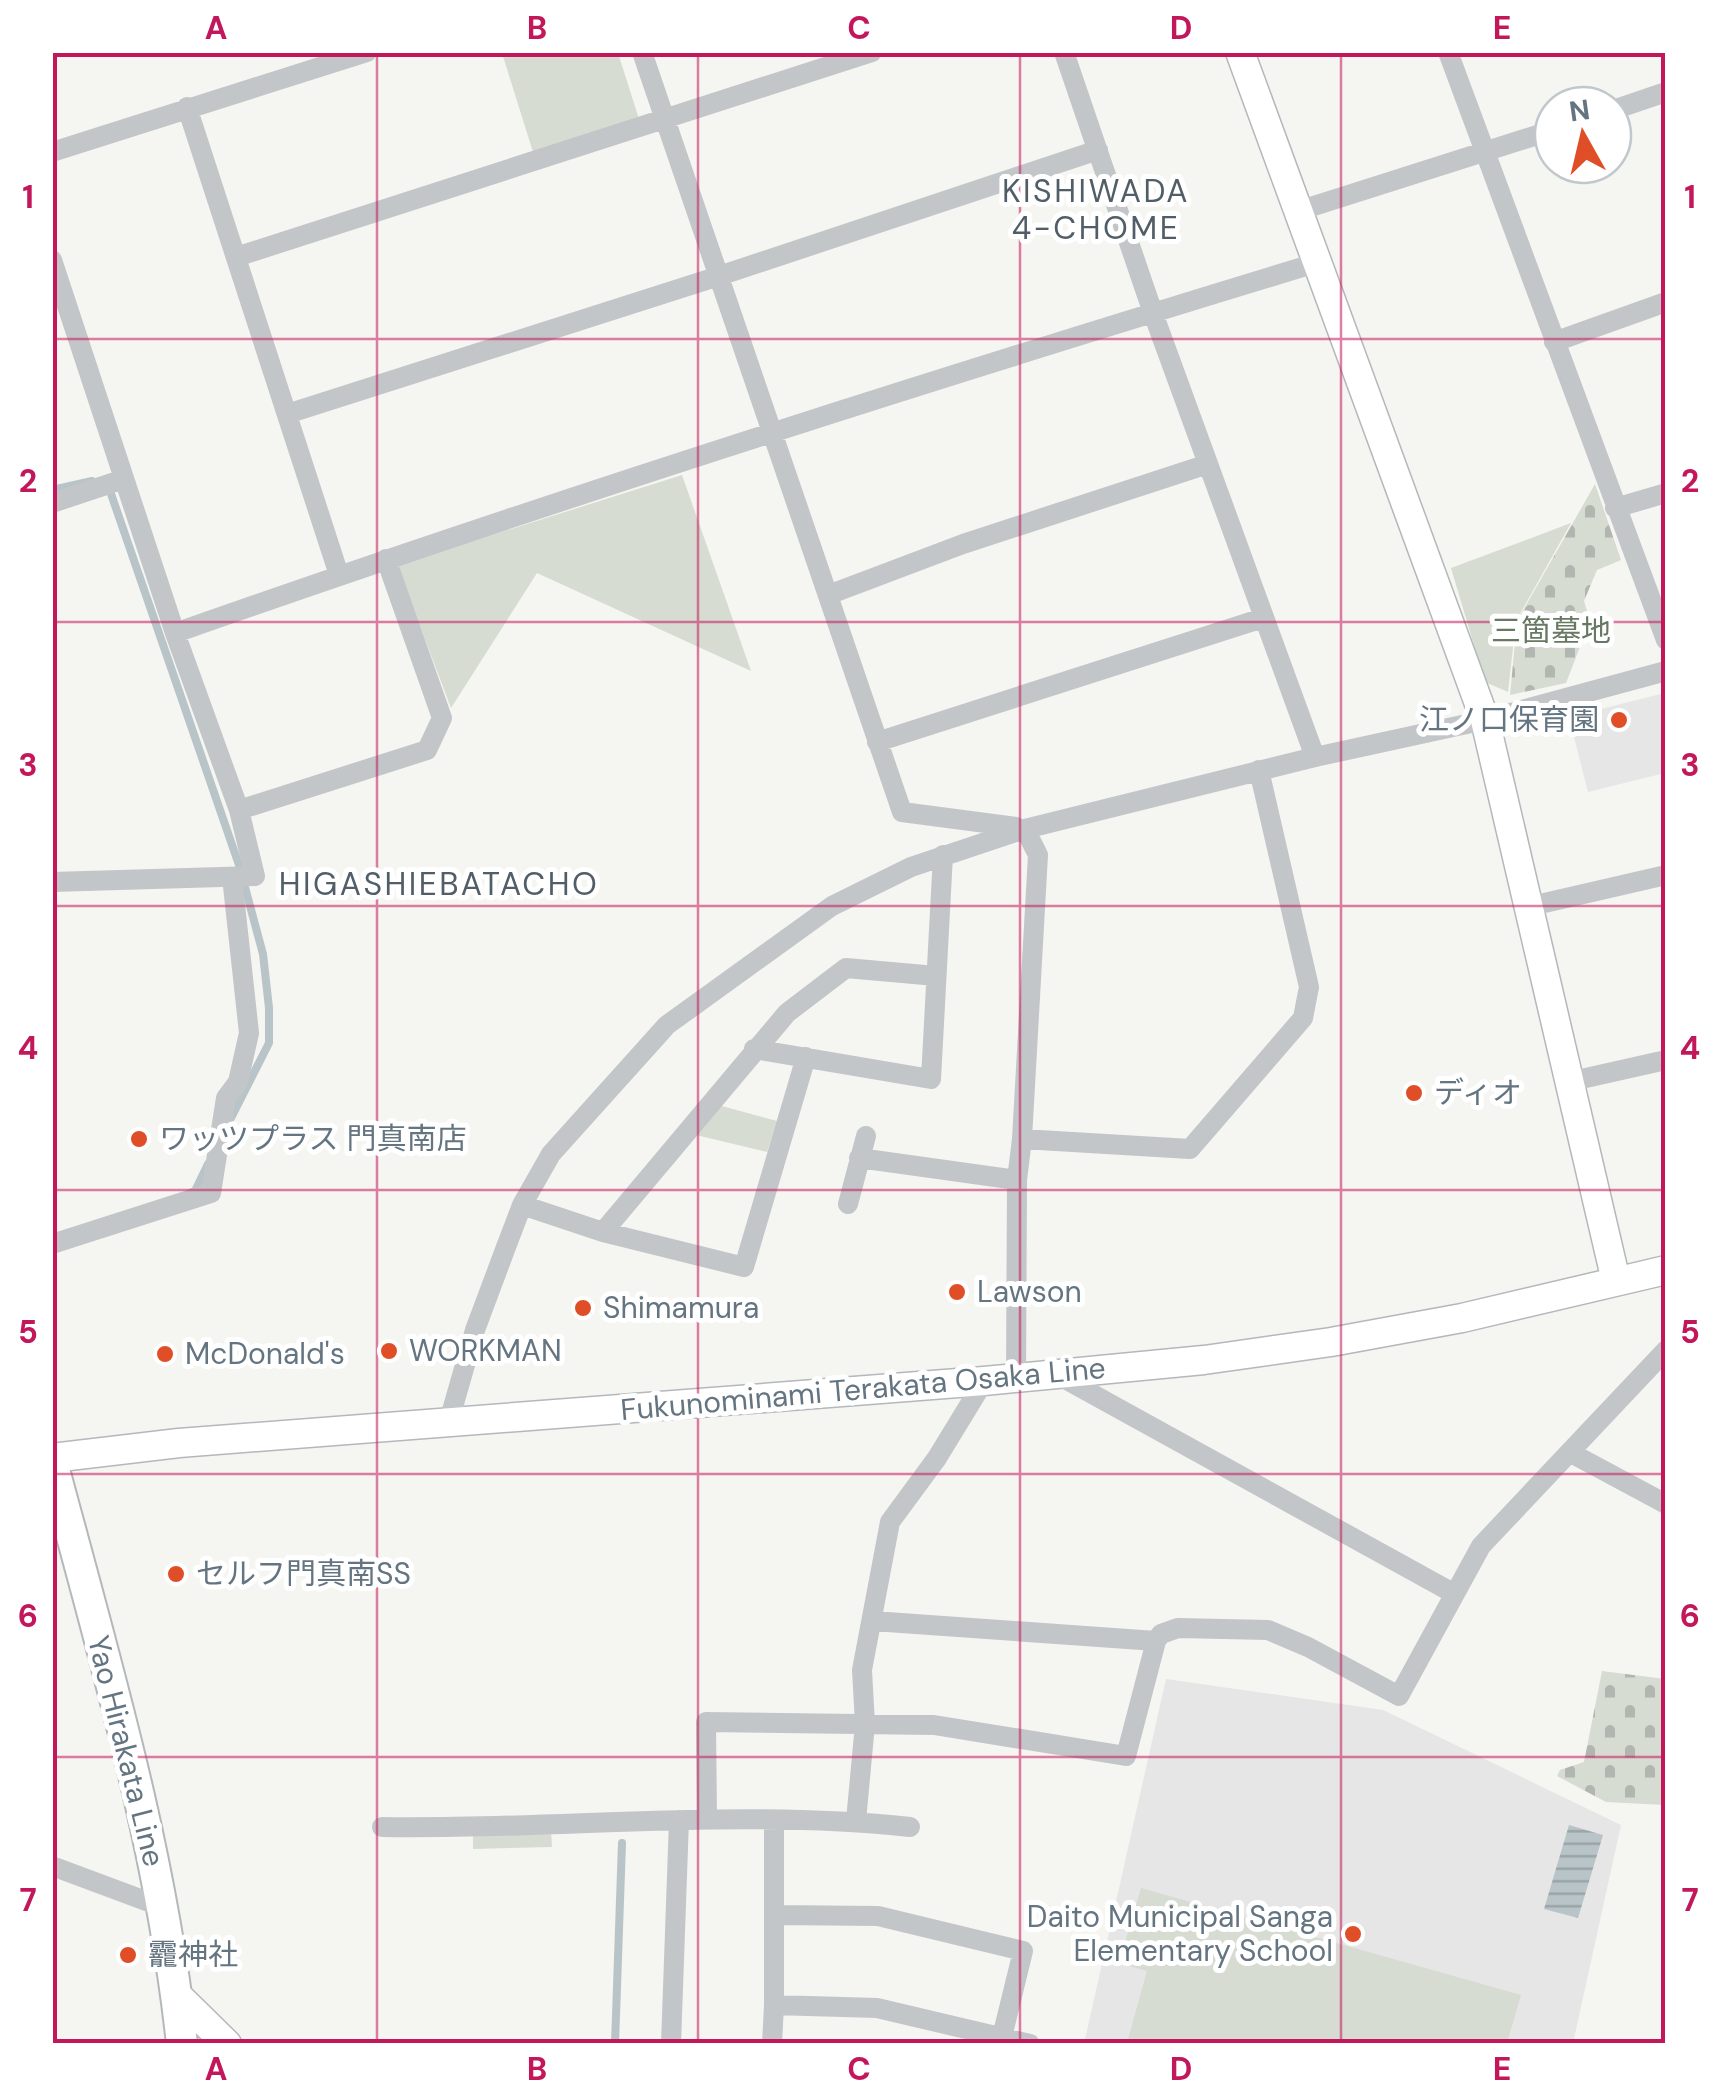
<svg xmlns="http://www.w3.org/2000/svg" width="1718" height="2096" font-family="'DM Sans','Noto Sans JP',sans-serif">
  <defs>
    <pattern id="cemetery-stones" width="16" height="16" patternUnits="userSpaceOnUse" patternTransform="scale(2.5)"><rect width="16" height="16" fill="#d6dcd2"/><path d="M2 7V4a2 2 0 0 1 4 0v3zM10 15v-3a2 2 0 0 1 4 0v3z" fill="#b1b7b0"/></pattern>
    <pattern id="water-rules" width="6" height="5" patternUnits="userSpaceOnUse" patternTransform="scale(2.5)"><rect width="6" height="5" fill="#b8c4c7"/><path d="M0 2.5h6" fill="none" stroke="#99a4a7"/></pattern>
  </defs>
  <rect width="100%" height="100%" fill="#f5f5f1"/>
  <path fill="#e5e6e5" d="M1665 693V773L1588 792 1569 717Z
    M1166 1679 1383 1710 1621 1825 1573 2043 1084 2044Z"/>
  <path fill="url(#cemetery-stones)" d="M1595 484 1621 560 1597 570 1584 601 1590 621 1566 683 1510 695 1517 621Z
    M1602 1671 1665 1679V1805L1606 1802 1557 1776 1560 1770 1584 1762Z"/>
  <path fill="#d6dcd2" d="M502 53H618L639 119 533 152Z
    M682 475 751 671 537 573 451 708 397 565Z
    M1571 523 1516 621 1508 692 1485 682 1451 568Z
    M718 1105 777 1121 767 1152 696 1135Z
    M551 1830 552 1847 473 1849V1832Z
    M1141 1888 1521 1995 1507 2043H1127L1147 1971 1119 1963Z"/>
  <path fill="url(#water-rules)" d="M1569 1825 1603 1835 1578 1918 1544 1909Z"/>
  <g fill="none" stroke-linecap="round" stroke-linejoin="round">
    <path stroke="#b8c4c7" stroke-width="8" d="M109 488 239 865 263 954 269 1008V1043L230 1120
      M52 490 92 481
      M190 1193 195 1191 208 1164
      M615 2044 622 1843"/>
    <defs>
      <path id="secondary" d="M1240 52 1485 720 1616 1281
        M52 1458 179 1443 984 1381 1204 1360 1331 1342 1462 1318 1666 1270
        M177 1995 227 2044"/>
      <path id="primary" d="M52 1462C103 1654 161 1846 182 2044"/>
    </defs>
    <use href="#secondary" stroke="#b2b8bb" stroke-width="31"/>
    <use href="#primary" stroke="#b3b8bb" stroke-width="34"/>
    <path stroke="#c2c6c9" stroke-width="20" d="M642 52 902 812 1016 827
      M1064 52 1153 313 1315 757
      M1448 52 1666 640
      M187 107 339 575
      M1613 110 1666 92
      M52 152 367 52
      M1298 211 1553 130
      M236 257 872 52
      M52 260 175 633 239 810 255 876 52 882
      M1554 342 1666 302
      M287 414 719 276 1098 150
      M52 503 124 479
      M1615 508 1666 493
      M828 595 963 544 1208 464
      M175 633C552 500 934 379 1316 263
      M877 742 1263 618
      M239 810 427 750 442 718 386 559
      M1527 907 1666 875
      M754 1049 931 1079 943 855
      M1568 1082 1666 1060
      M1022 1139 1190 1149 1303 1018 1309 987 1259 770
      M859 1158 1017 1180
      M848 1204 866 1136
      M522 1205 603 1232 744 1267 806 1057
      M603 1232 787 1013 846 968 936 976
      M52 1244 211 1193 226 1098 238 1082 249 1033 232 877
      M1056 1374 1453 1593
      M1016 1378 1017 1180 1022 1139 1038 855 1025 829
      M449 1421 475 1330 506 1247 522 1205 551 1154 667 1025 832 906 911 867 1025 829 1315 757 1485 720 1666 671
      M1571 1453 1666 1504
      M873 1621 1156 1641 1161 1634 1178 1628 1268 1630 1308 1647 1399 1696 1481 1546 1666 1350
      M707 1818 706 1722 934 1725 1126 1756 1156 1641
      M856 1821 865 1724 862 1670 890 1522 937 1458 984 1381
      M382 1827C558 1830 734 1808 910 1827
      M52 1866 162 1907
      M775 1915 878 1916 1023 1951 1002 2037
      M774 2005V1820
      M671 2044 679 1820
      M772 2044 774 2005 877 2008 1030 2044"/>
    <use href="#secondary" stroke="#fff" stroke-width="28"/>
    <use href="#primary" stroke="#fff" stroke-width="30"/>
  </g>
  <path fill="none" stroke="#c2185b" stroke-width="2.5" stroke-opacity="0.55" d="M377 52V2044M698 52V2044M1020 52V2044M1341 52V2044M52 339H1666M52 622H1666M52 906H1666M52 1190H1666M52 1474H1666M52 1757H1666"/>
  <g fill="#df4e27" stroke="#fff" stroke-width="4">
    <circle cx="1619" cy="720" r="10"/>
    <circle cx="1414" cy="1093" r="10"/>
    <circle cx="139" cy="1139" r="10"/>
    <circle cx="957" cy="1292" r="10"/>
    <circle cx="583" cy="1308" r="10"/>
    <circle cx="389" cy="1351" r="10"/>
    <circle cx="165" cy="1354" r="10"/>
    <circle cx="176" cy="1574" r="10"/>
    <circle cx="1353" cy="1934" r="10"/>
    <circle cx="128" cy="1955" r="10"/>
  </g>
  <g text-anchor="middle" stroke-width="10" stroke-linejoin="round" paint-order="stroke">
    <g font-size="30" fill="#687963" stroke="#fff">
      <text x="1551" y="641">三箇墓地</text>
    </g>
    <g font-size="30" fill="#647581" stroke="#fff" text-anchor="start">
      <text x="1599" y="730" text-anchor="end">江ノ口保育園</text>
      <text x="1434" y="1103">ディオ</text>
      <text x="159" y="1149">ワッツプラス 門真南店</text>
      <text x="977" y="1302">Lawson</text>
      <text x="603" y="1318">Shimamura</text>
      <text x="409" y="1361">WORKMAN</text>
      <text x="185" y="1364">McDonald's</text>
      <text x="196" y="1584">セルフ門真南SS</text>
      <text x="1333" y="1927" text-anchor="end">Daito Municipal Sanga<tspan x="1333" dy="34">Elementary School</tspan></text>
      <text x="148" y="1965">龗神社</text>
    </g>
    <g font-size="30" fill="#647581" stroke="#fff">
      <text transform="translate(863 1389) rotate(-5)" y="10">Fukunominami Terakata Osaka Line</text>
      <text transform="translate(126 1751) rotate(76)" y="10">Yao Hirakata Line</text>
    </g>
    <g font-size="32" letter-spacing="2.5" fill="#525e67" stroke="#fff">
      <text x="1096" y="202">KISHIWADA<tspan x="1096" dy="37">4-CHOME</tspan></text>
      <text x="439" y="895">HIGASHIEBATACHO</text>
    </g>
  </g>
  <rect width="1718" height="2096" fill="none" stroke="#ffffff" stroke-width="110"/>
  <g transform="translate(1583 135) rotate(352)"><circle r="48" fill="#ffffff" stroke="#c1c8cd" stroke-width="2.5"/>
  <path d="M0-8L18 38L0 25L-18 38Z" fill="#df4e27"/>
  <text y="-15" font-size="28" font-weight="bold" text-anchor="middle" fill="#647581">N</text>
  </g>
  <rect x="55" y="55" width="1608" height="1986" fill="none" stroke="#c2185b" stroke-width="4"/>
  <g font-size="32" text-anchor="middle" font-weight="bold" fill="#c2185b">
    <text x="216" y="39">A</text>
    <text x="537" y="39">B</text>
    <text x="859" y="39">C</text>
    <text x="1181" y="39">D</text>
    <text x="1502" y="39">E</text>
    <text x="28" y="208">1</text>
    <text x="1690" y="208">1</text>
    <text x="28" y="492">2</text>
    <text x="1690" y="492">2</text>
    <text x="28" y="776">3</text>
    <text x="1690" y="776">3</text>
    <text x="28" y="1059">4</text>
    <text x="1690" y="1059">4</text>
    <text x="28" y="1343">5</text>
    <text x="1690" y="1343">5</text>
    <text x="28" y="1627">6</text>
    <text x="1690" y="1627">6</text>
    <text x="28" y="1911">7</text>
    <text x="1690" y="1911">7</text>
    <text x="216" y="2080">A</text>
    <text x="537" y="2080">B</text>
    <text x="859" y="2080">C</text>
    <text x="1181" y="2080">D</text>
    <text x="1502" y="2080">E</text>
  </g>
</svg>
